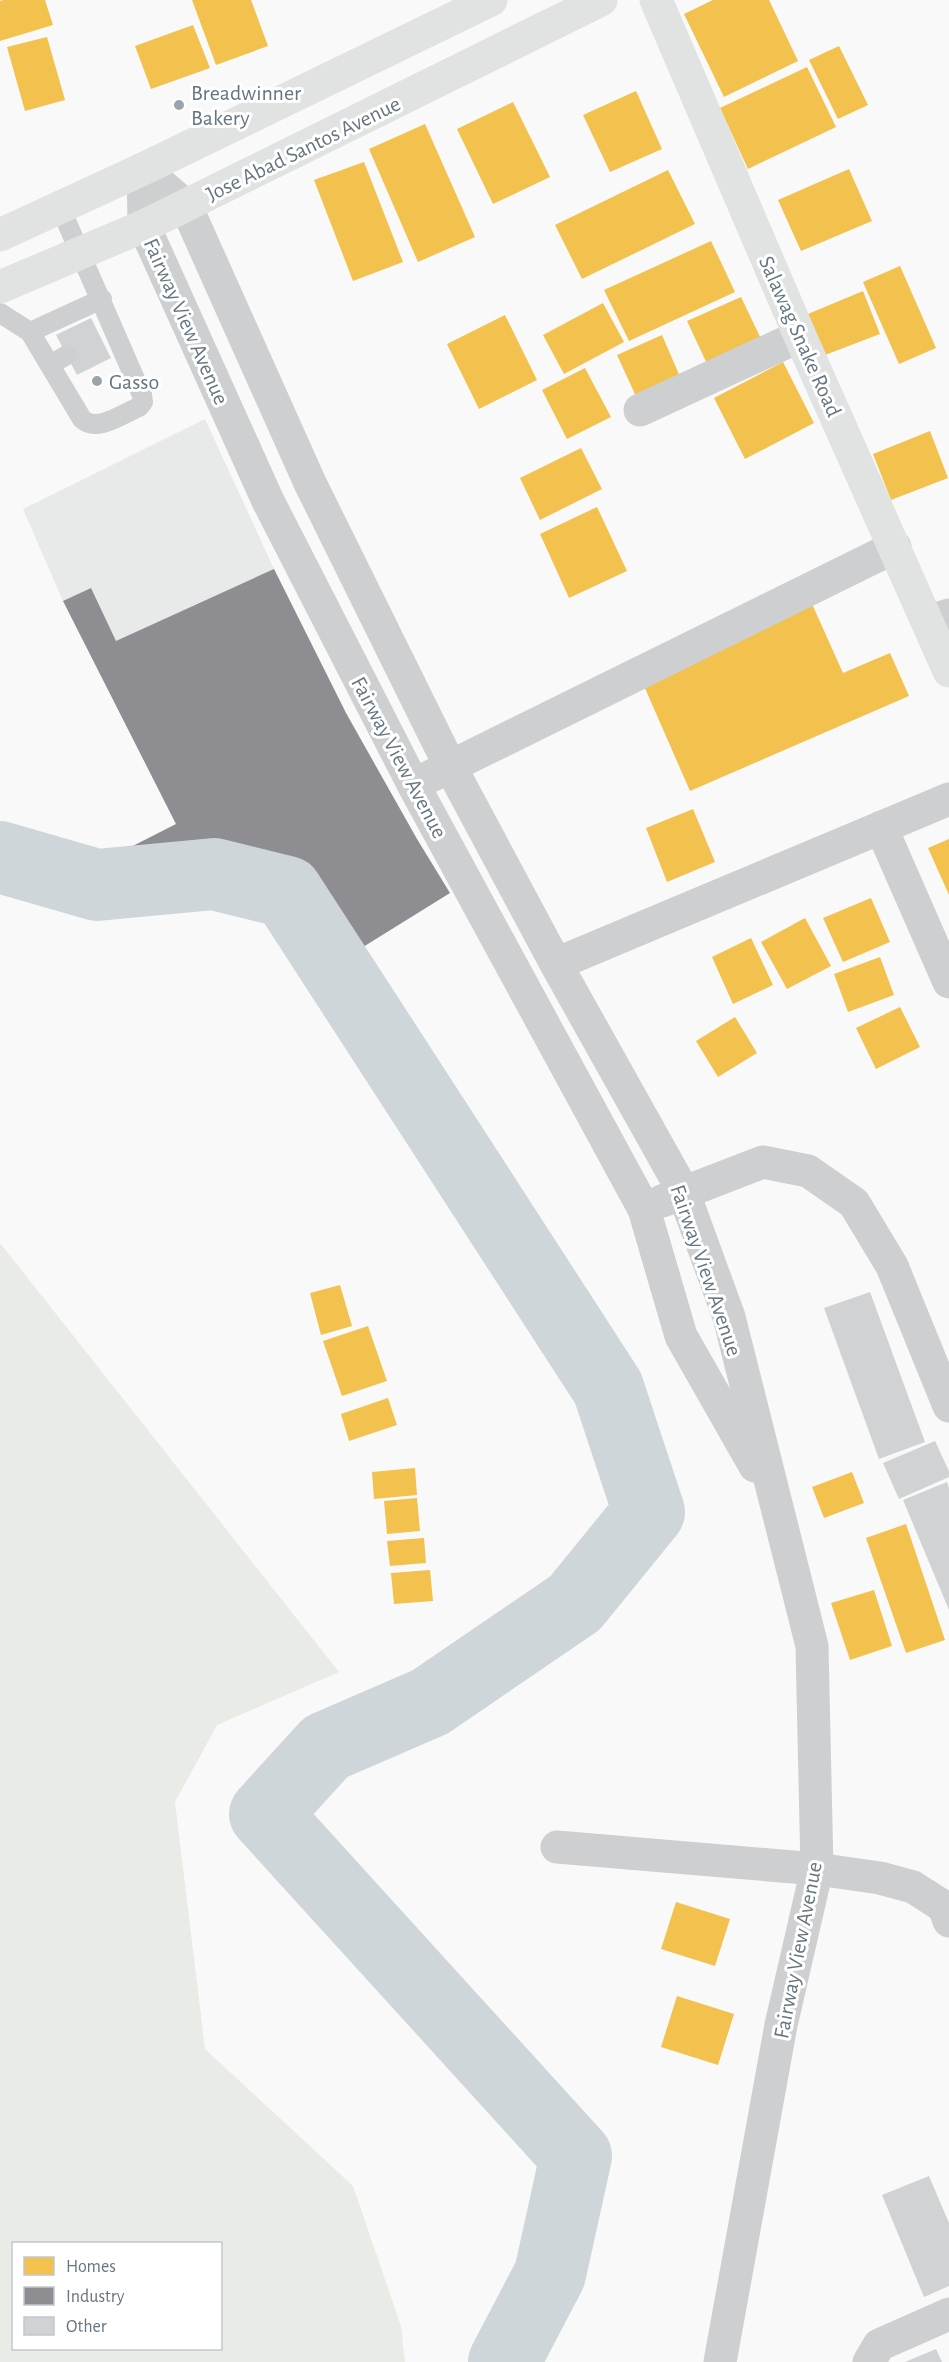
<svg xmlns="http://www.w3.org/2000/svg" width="949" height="2362" font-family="'Alegreya Sans',sans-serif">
  <rect width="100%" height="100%" fill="#f9f9f9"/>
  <path fill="#e8e9e9" d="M205 419 274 569 346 713 176 824 63 601 23 509Z"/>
  <path fill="#e8ebe6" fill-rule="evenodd" d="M0 1243 339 1672 217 1725 175 1802 205 2049 353 2186 401 2326 405 2362H0ZM14 2244H220V2348H14Z"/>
  <path fill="#f2c14e" d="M3 0H45L53 25 0 41V1Z
    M192 0H251L268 46 216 65Z
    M713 0H769L798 61 724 97 684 14Z
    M193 25 210 68 151 89 135 46Z
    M47 37 65 100 25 111 7 47Z
    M839 46 868 105 838 119 809 60Z
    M807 67 836 127 748 169 720 108Z
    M636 91 662 149 610 172 583 115Z
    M513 102 550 177 493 204 457 129Z
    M425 124 475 237 418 262 369 149Z
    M364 162 403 262 353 281 314 180Z
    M849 169 872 221 801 251 778 200Z
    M668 170 695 224 582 279 555 225Z
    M711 241 735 292 629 341 604 290Z
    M900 266 936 348 899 364 863 282Z
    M863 291 880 334 825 355 808 314Z
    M741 297 763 343 709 368 687 321Z
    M603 303 624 342 564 374 543 335Z
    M505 315 537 380 479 409 447 344Z
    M662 335 684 386 640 405 617 355Z
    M783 362 814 423 745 459 714 398Z
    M585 368 611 417 567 439 542 390Z
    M930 431 948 478 891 500 873 454Z
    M581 448 602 489 540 520 520 478Z
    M597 507 627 571 569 598 540 534Z
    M812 604 843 673 890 653 909 696 690 791 641 679Z
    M693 809 715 862 667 882 646 828Z
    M949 839V895L928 848Z
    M871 898 890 942 843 962 823 918Z
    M805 918 831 966 787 989 761 942Z
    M751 938 773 985 733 1004 712 957Z
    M880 957 894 995 848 1012 834 974Z
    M900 1007 920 1047 876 1069 856 1028Z
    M735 1017 757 1053 718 1077 696 1041Z
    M340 1285 352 1326 321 1335 310 1293Z
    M368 1326 387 1381 342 1396 323 1341Z
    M388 1398 397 1425 349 1441 341 1414Z
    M415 1468 417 1495 374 1499 372 1472Z
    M852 1472 864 1503 824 1518 812 1487Z
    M417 1498 420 1531 387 1534 384 1501Z
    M906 1524 945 1640 906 1653 866 1538Z
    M424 1538 426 1563 390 1566 387 1541Z
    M430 1570 433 1601 394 1604 391 1573Z
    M874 1590 892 1646 850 1660 831 1603Z
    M676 1902 730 1919 715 1966 661 1949Z
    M677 1996 734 2014 718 2065 661 2047Z"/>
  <path fill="#8d8d92" d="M274 569 346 713 417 839 450 893 355 952 321 898 271 860 212 847 113 856 176 824 63 601 91 588 116 641Z"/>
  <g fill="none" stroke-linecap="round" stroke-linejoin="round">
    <path stroke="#ced6d9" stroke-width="72" d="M0 857 97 885 214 874 287 892 608 1388 649 1512 575 1603 430 1702 326 1747 265 1814 576 2156 550 2274 504 2362"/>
  </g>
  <path fill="#d0d2d3" d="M91 318 111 358 77 375 56 335Z
    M870 1292 925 1442 879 1459 824 1308Z
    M935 1441 949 1471V1477L899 1499 883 1463Z
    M947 1482 949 1488V1610L903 1500Z
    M929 2176 949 2223V2286L924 2297 882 2195Z
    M936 2349 942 2362H905Z"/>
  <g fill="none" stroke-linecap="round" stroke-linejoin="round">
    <path stroke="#cecfd0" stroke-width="20" d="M0 313 30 332 82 419C97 433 122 414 139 407L143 402 142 395 60 207
      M30 332 102 299
      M50 365 67 355"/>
    <path stroke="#cecfd0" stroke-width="33" d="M143 169 186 206 310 483 450 766 556 964 683 1191 729 1317 812 1646 817 1869 781 2025 720 2362
      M143 169 144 226 268 501 414 786 644 1209 681 1336 755 1466
      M640 410 800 336
      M928 622 949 615
      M431 776 895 547
      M881 827 949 982
      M556 964 949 799
      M662 1201 763 1162 808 1171 854 1203 892 1266 949 1406
      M557 1847 817 1869 880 1878 913 1887 944 1907 949 1921
      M869 2362 879 2345 949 2314"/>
    <path stroke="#e1e2e2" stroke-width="33" d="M656 0 800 336 949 671
      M0 235 143 169 491 0
      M0 287 144 226 601 0"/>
  </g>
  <g fill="#99a4ac" stroke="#fff" stroke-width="2">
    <circle cx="179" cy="105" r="6"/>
    <circle cx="97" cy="381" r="6"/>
  </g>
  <g text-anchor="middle" stroke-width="6" stroke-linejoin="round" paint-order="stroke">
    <g font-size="22" fill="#657683" stroke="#fff" text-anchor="start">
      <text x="191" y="100">Breadwinner<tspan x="191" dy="25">Bakery</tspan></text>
      <text x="109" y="389">Gasso</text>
    </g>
    <g font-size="22" fill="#657683" stroke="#fff">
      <text transform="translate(303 148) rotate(-26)" y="8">Jose Abad Santos Avenue</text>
      <text transform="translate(187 321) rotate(66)" y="8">Fairway View Avenue</text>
      <text transform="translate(801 336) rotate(66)" y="8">Salawag Snake Road</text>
      <text transform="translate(400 757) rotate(62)" y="8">Fairway View Avenue</text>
      <text transform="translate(707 1270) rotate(71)" y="8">Fairway View Avenue</text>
      <text transform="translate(797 1950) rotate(-79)" y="8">Fairway View Avenue</text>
    </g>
  </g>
  <rect x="12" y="2242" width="210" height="108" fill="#ffffff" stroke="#c1c8cd" stroke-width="1.5"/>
  <rect x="24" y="2257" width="30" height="18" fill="#f2c14e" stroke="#c1c8cd" stroke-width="1.5"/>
  <text x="66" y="2272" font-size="18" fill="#657683">Homes</text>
  <rect x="24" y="2287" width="30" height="18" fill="#8d8d92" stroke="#c1c8cd" stroke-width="1.5"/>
  <text x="66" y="2302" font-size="18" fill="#657683">Industry</text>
  <rect x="24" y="2317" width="30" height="18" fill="#d0d2d3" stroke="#c1c8cd" stroke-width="1.5"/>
  <text x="66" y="2332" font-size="18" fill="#657683">Other</text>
</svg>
